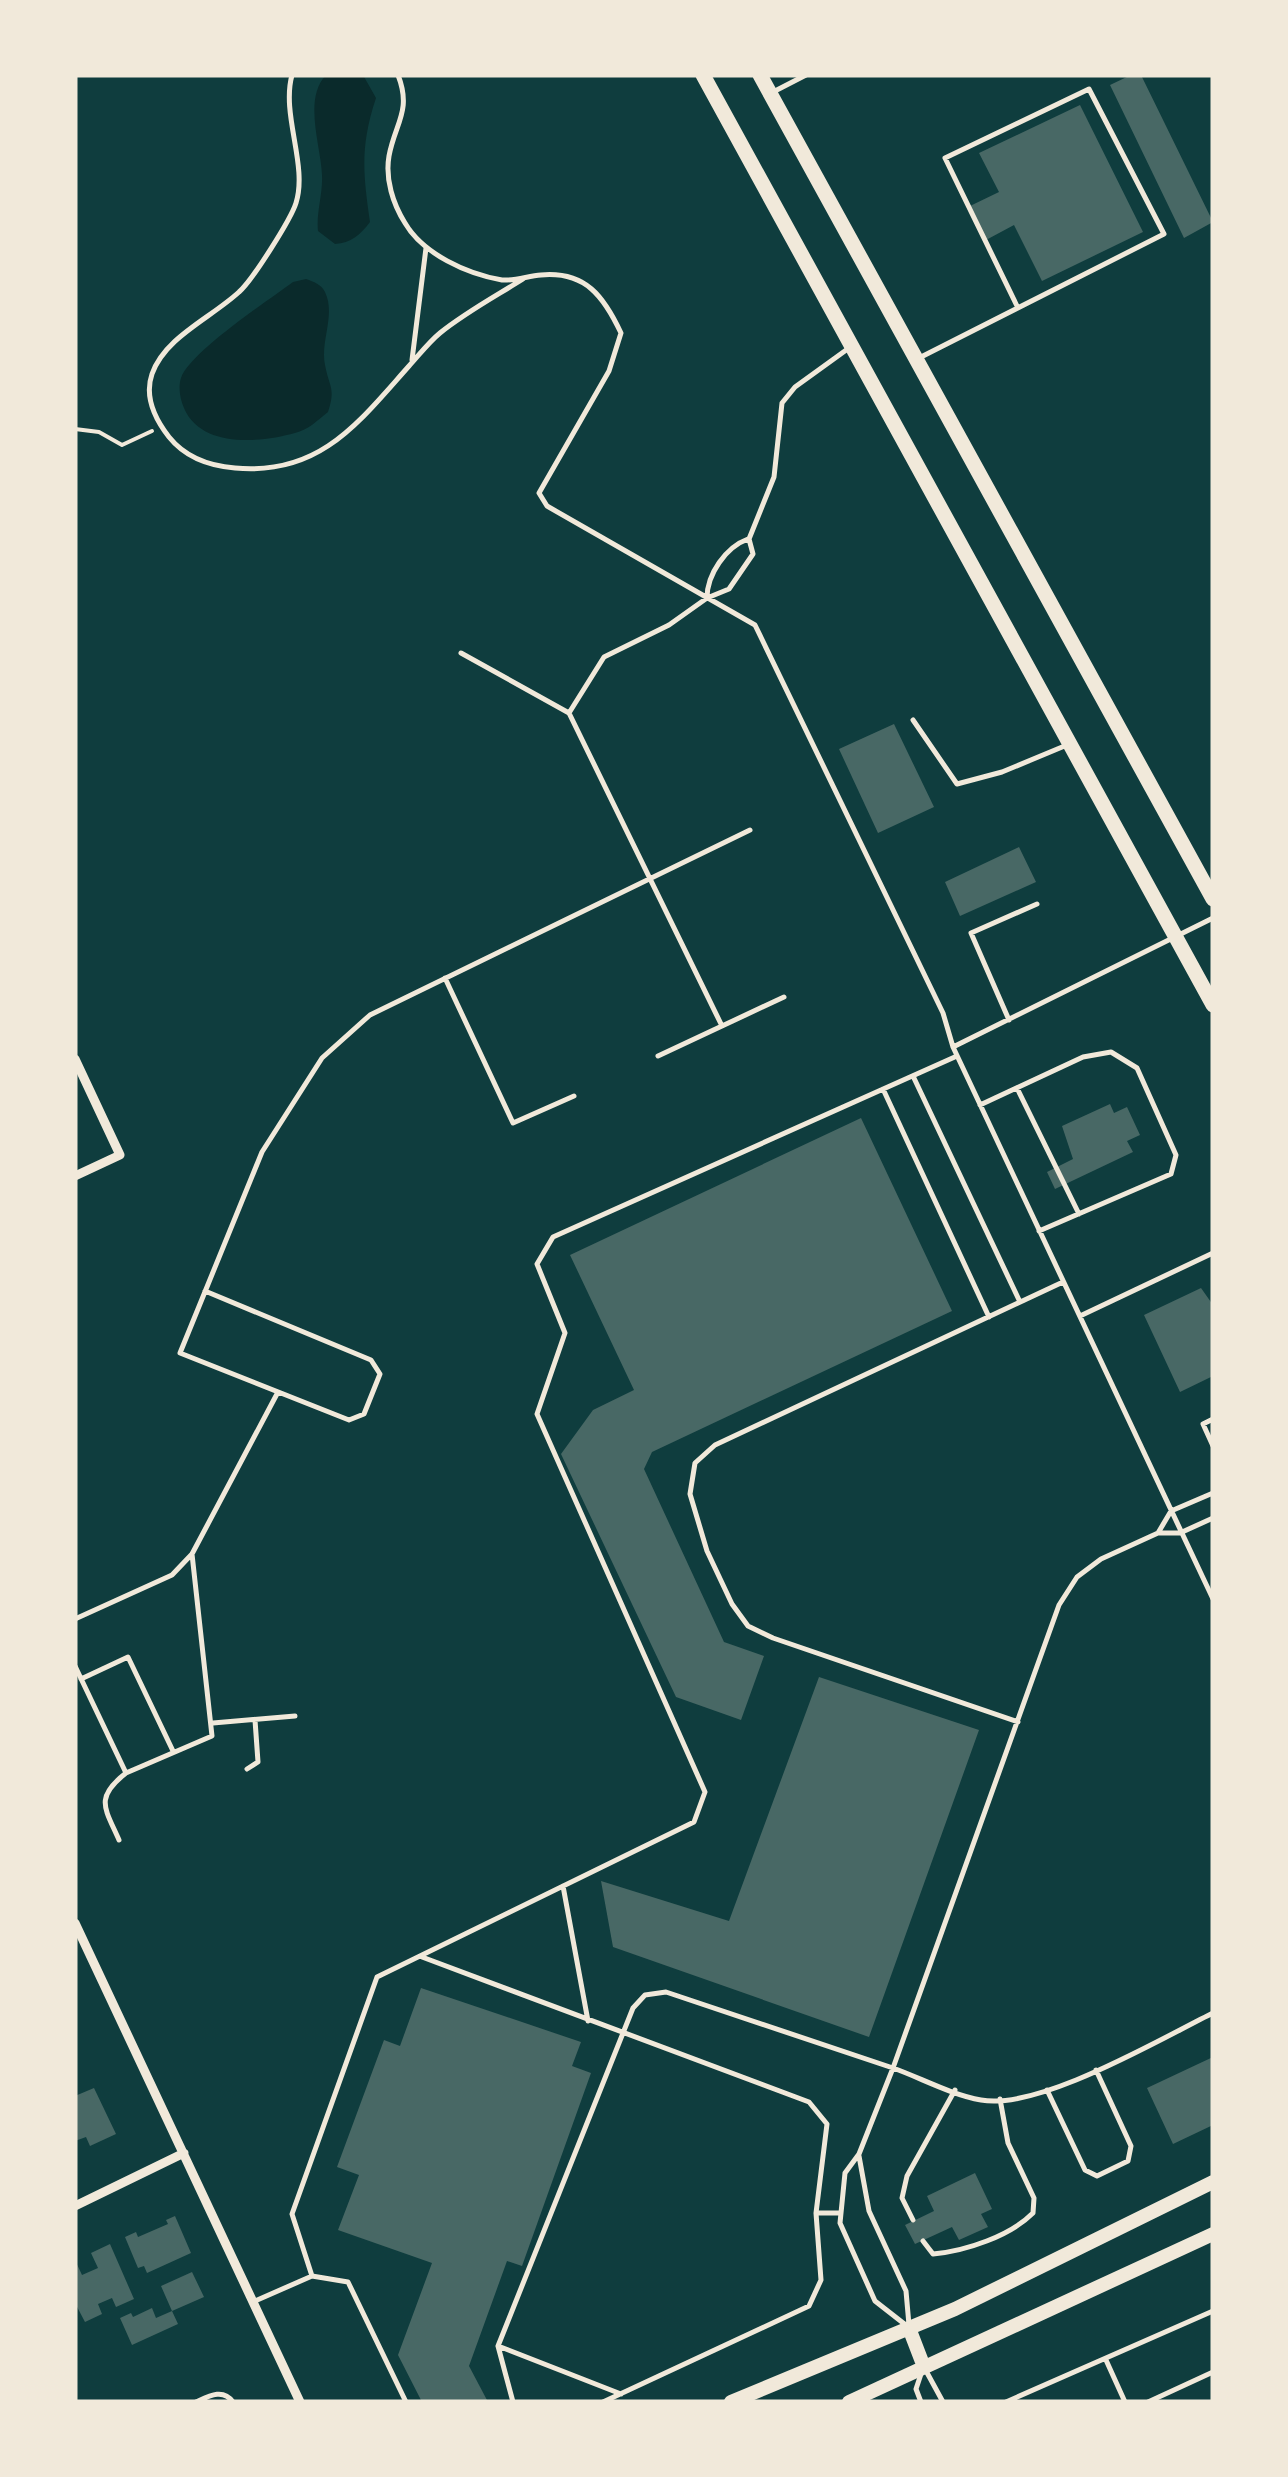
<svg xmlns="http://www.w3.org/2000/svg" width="1288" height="2477" font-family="Arial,sans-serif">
  <rect width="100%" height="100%" fill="#0f3d3e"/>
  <path fill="#0a2a2b" d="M326 75H363L376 98C360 146 363 174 370 222 360 235 351 243 335 244L318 231C316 213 323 194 322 175 321 146 303 99 326 75Z
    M306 279C314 282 321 284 325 292 336 315 320 341 325 365 329 387 336 388 328 412 318 420 308 430 295 433 259 443 201 448 184 408 180 399 178 387 181 378 190 352 269 300 293 282Z"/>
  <path fill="#486865" d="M1131 75H1141L1213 222 1184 238 1110 85Z
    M1080 105 1143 232 1042 281 1014 225 986 240 970 206 999 192 979 153Z
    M894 724 934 807 878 833 839 749Z
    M1019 847 1036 882 960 916 945 882Z
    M1110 1104 1114 1113 1127 1107 1140 1135 1127 1141 1133 1152 1055 1189 1047 1172 1073 1159 1062 1126Z
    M861 1118 952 1311 652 1452 644 1469 724 1642 764 1656 741 1720 676 1697 561 1454 593 1410 634 1390 570 1255Z
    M1201 1288 1213 1305V1376L1180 1392 1144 1315Z
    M819 1677 979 1730 869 2037 613 1947 601 1881 729 1921Z
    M421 1988 581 2042 572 2066 591 2073 522 2266 507 2261 469 2366 488 2402H422L398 2355 432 2263 338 2230 359 2175 337 2167 384 2040 400 2046Z
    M1213 2057V2125L1173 2144 1147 2088Z
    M94 2088 116 2134 90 2146 86 2137 75 2141V2096Z
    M975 2173 992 2209 981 2214 988 2227 959 2240 952 2227 915 2244 905 2225 934 2211 927 2196Z
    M175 2216 191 2253 147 2273 144 2266 138 2268 125 2237 136 2232 138 2237 168 2224 166 2220Z
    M110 2244 134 2299 116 2307 112 2298 98 2304 102 2314 85 2322 75 2303V2260L82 2275 98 2268 91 2253Z
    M192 2272 204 2297 172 2311 161 2286Z
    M152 2308 156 2318 172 2311 178 2324 132 2345 120 2318 131 2313 133 2317Z"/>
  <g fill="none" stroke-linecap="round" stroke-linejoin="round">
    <path stroke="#f1e9da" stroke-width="4" d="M75 429 99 432 122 445 152 431"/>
    <path stroke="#f1e9da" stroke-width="5" d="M292 75C281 115 308 165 296 203 291 219 252 281 239 292 211 318 165 337 152 374 144 397 155 419 169 437 185 457 210 466 235 468 320 476 359 422 409 366 419 355 429 342 440 333 466 312 496 296 523 279
      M398 75C412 111 395 123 389 156 385 179 393 204 405 223 423 254 467 274 502 280 515 281 528 276 541 275 586 271 604 297 621 333L609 371 539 493 547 506 755 625 943 1013 953 1047
      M773 92 806 75
      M919 358 1164 234 1089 89 945 158 1017 306
      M412 360 426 248
      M707 598C707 574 726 547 748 539
      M461 653 569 713 604 657 669 625 707 598 729 589 753 554 749 539 774 477 782 403 795 387 849 348
      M569 713 722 1026 784 997
      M913 720 957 784 1002 772 1067 745
      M1213 918 953 1047 1213 1599
      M445 978 513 1123 574 1096
      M1009 1020 971 933 1037 904
      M658 1056 722 1026
      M913 1076 1020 1302
      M1017 1088 1079 1214
      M883 1089 989 1317
      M980 1105 1083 1057 1111 1052 1137 1068 1176 1155 1171 1174 1039 1231
      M205 1291 371 1360 380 1374 364 1414 349 1420 180 1353 262 1152 322 1058 370 1015 750 830
      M1080 1316 1213 1253
      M1213 1419 1203 1424 1213 1446
      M1158 1533 1171 1511 1213 1493
      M75 1619 172 1575 192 1554 278 1392
      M75 1666 126 1773 212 1736 192 1554
      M81 1679 128 1657 173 1751
      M1018 1722 773 1638 748 1626 732 1604 707 1551 690 1494 695 1463 715 1445 1063 1282
      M213 1723 295 1716
      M247 1769 258 1762 255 1720
      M119 1840C105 1808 94 1798 126 1773
      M563 1886 588 2021
      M422 1957 809 2102 827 2124 816 2213
      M1047 2090 1085 2170 1097 2176 1128 2161 1131 2146 1096 2070
      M859 2156 869 2211 906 2291 909 2325
      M913 2220 902 2198 907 2176 955 2090
      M923 2241 933 2254C966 2251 1010 2236 1033 2213L1034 2198 1008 2143 1000 2099
      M312 2276 292 2214 377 1977 694 1822 705 1792 537 1414 565 1333 537 1264 553 1237 957 1056
      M255 2301 312 2276 348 2282 406 2402
      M907 2326 875 2301 840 2223 845 2173 859 2154 893 2068C921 2078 952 2095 981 2100 1038 2111 1160 2039 1213 2013
      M498 2346 621 2394
      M1106 2360 1125 2402
      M925 2369 943 2402
      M921 2374 916 2389 921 2402
      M196 2402C209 2396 223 2388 233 2402
      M513 2402 498 2346 633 2008 645 1995 666 1992 893 2068 1059 1605 1077 1577 1101 1559 1158 1533H1180L1213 1518
      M603 2402 809 2306 821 2280 816 2213H840
      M1006 2402 1213 2311
      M1148 2402 1213 2372"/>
    <path stroke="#f1e9da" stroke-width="9" d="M75 1059 120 1155 75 1176
      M75 1923 300 2402
      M75 2206 184 2153"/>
    <path stroke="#f1e9da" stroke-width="14" d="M909 2328 924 2367
      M731 2402 955 2309 1213 2182
      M849 2402 1213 2234"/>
    <path stroke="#f1e9da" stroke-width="15" d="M703 75 1213 1005
      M760 75 1213 899"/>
  </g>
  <rect width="1288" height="2477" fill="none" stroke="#f1e9da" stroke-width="155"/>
</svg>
